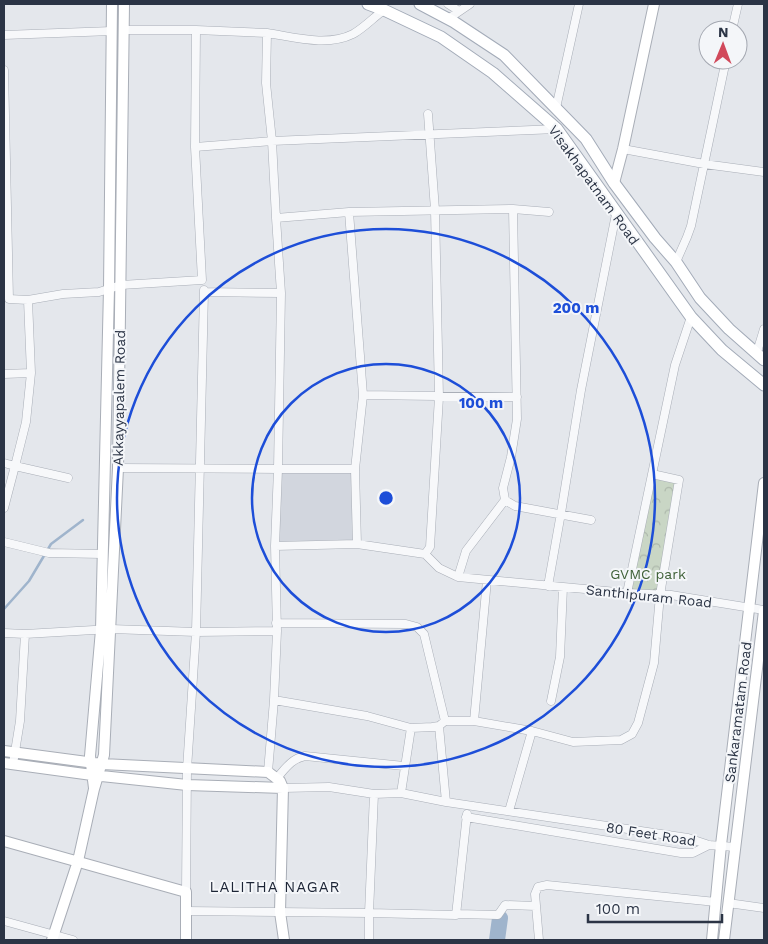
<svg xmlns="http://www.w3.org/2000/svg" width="768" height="944" font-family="'Work Sans',sans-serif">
  <defs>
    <pattern id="forest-crowns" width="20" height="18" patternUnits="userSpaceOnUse" patternTransform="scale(1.25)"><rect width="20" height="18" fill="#c9d6c5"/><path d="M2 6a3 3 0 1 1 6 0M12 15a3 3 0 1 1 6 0" fill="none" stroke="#adb8ab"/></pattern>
  </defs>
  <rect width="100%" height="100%" fill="#e4e7ec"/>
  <path fill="#d2d6de" d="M354 472V540L279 543 281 473Z"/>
  <path fill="url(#forest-crowns)" d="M652 474 679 480 660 595 627 593Z"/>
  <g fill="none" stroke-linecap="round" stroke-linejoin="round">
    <path stroke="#9fb4cc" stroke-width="2.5" d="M4 609 29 581 51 544 83 520"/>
    <path stroke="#9fb4cc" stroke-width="16" d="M497 940 500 918"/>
    <defs>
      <path id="street" d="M448 4 459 11
        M448 19 470 4
        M124 30H196L195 147
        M196 30 267 33 266 83 272 141 276 218
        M732 30 738 4
        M267 33C294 37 327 47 353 34 364 28 374 17 384 10
        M4 35 112 31
        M4 70 9 299 28 300 63 294 99 292 121 285 202 280 195 147 272 141 557 129
        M556 108 579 4
        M623 149 704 164 764 172
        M513 209 517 419 511 457 503 488 505 500 515 506 591 520
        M349 212 363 395
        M676 262 687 237 691 226 726 60
        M281 293 276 218 349 212 513 209 549 212
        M28 300 31 373 26 422 15 466 68 478
        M757 352 764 329
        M4 374 31 373
        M4 463 15 466 4 508
        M118 468 278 469 281 293 204 292V290
        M355 469 357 544
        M4 542 49 553 102 554
        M275 546 278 469H355L363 395 517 397
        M425 554 430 547 439 397 435 210 428 114
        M458 577 466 551 505 500
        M548 586 561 513 581 390 616 214
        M627 593 675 365 691 317
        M276 623 406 624 417 627 424 634 445 721
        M4 633 25 634 111 629 196 632 204 292
        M274 700 277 631 275 546 357 544 425 554 439 568 458 577 627 593 671 595 764 610
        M551 701 560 657 563 587
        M474 721 532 731 573 742 621 740 632 734 638 723 654 663 660 595 679 480 652 474
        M439 726 446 802
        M13 764 20 721 25 634
        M268 772 274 700 367 716 411 728 432 727 439 726 445 721H474L487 580
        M276 779C285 769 291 759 305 756L404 766
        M401 793 446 802 688 838 709 845 735 847
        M374 794 401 793 411 728
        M509 811 532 731
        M466 817 681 853H693L709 845
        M186 892 187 769 196 632 277 631
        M728 903 764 908
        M186 911 369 913 374 794 329 787 283 788
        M457 914 498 915 505 905 536 906
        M4 921 73 940
        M369 940V913L456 915 467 814
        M539 940 535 894 538 887 547 885 716 902"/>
      <path id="secondary" d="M614 183 623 149 654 4
        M4 751 102 764 268 772 280 781 283 788 280 912 284 940
        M4 763 92 775 187 785 283 788
        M94 788 90 756 101 630 109 289 112 4
        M4 841 186 892V940
        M52 940 78 861 94 789 104 755 118 468 124 4
        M712 940 721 845 764 483
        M724 940 764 611"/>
      <path id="primary" d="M368 4 384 10 441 37 493 73 557 129 691 317 722 350 764 385
        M420 4 454 22 504 55 586 139 614 183 655 238 676 262 700 298 729 329 764 360"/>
    </defs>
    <use href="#street" stroke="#a9aeb7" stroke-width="9"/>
    <use href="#secondary" stroke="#a9aeb7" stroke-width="12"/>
    <use href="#primary" stroke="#a3abb8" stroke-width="13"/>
    <use href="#street" stroke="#f7f8fa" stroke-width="8"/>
    <use href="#secondary" stroke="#fff" stroke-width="10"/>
    <use href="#primary" stroke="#fff" stroke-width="11"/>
  </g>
  <g fill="none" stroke="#1d4ed8" stroke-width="2.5">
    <circle cx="386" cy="498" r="134"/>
    <circle cx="386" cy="498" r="269"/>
  </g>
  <g text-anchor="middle" stroke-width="4" stroke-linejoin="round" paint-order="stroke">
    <g font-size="14" fill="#2b3445" stroke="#f4f6f9">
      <text transform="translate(594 185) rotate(54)" y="5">Visakhapatnam Road</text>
      <text transform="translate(119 398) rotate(-89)" y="5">Akkayyapalem Road</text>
      <text transform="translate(649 596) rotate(6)" y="5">Santhipuram Road</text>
      <text transform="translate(738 712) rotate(-83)" y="5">Sankaramatam Road</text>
      <text transform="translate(651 834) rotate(9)" y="5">80 Feet Road</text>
    </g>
    <g font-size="14" fill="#3f6138" stroke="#f4f6f9">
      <text x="648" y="579">GVMC park</text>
    </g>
    <g font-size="15" letter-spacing="1" fill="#1d2536" stroke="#f4f6f9">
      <text x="275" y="892">LALITHA NAGAR</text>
    </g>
  </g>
  <circle cx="386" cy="498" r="8" fill="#1d4ed8" stroke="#f4f6f9" stroke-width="2.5"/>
  <g font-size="15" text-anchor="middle" font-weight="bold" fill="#1d4ed8" stroke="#f4f6f9" stroke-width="4" stroke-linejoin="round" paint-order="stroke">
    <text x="576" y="313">200 m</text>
    <text x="481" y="408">100 m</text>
  </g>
  <rect width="768" height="944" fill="none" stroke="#2b3445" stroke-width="10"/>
  <g transform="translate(723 45) rotate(1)"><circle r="24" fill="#f4f6f9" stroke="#a4a8b1"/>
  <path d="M0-4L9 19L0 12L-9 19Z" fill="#d1495b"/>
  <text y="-8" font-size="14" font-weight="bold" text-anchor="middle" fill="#2b3445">N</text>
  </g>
  <path d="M588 914v8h134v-8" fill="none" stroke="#2b3445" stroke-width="2.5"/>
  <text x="596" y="914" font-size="15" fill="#2b3445" stroke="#f4f6f9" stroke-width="4" paint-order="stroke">100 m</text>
</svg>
